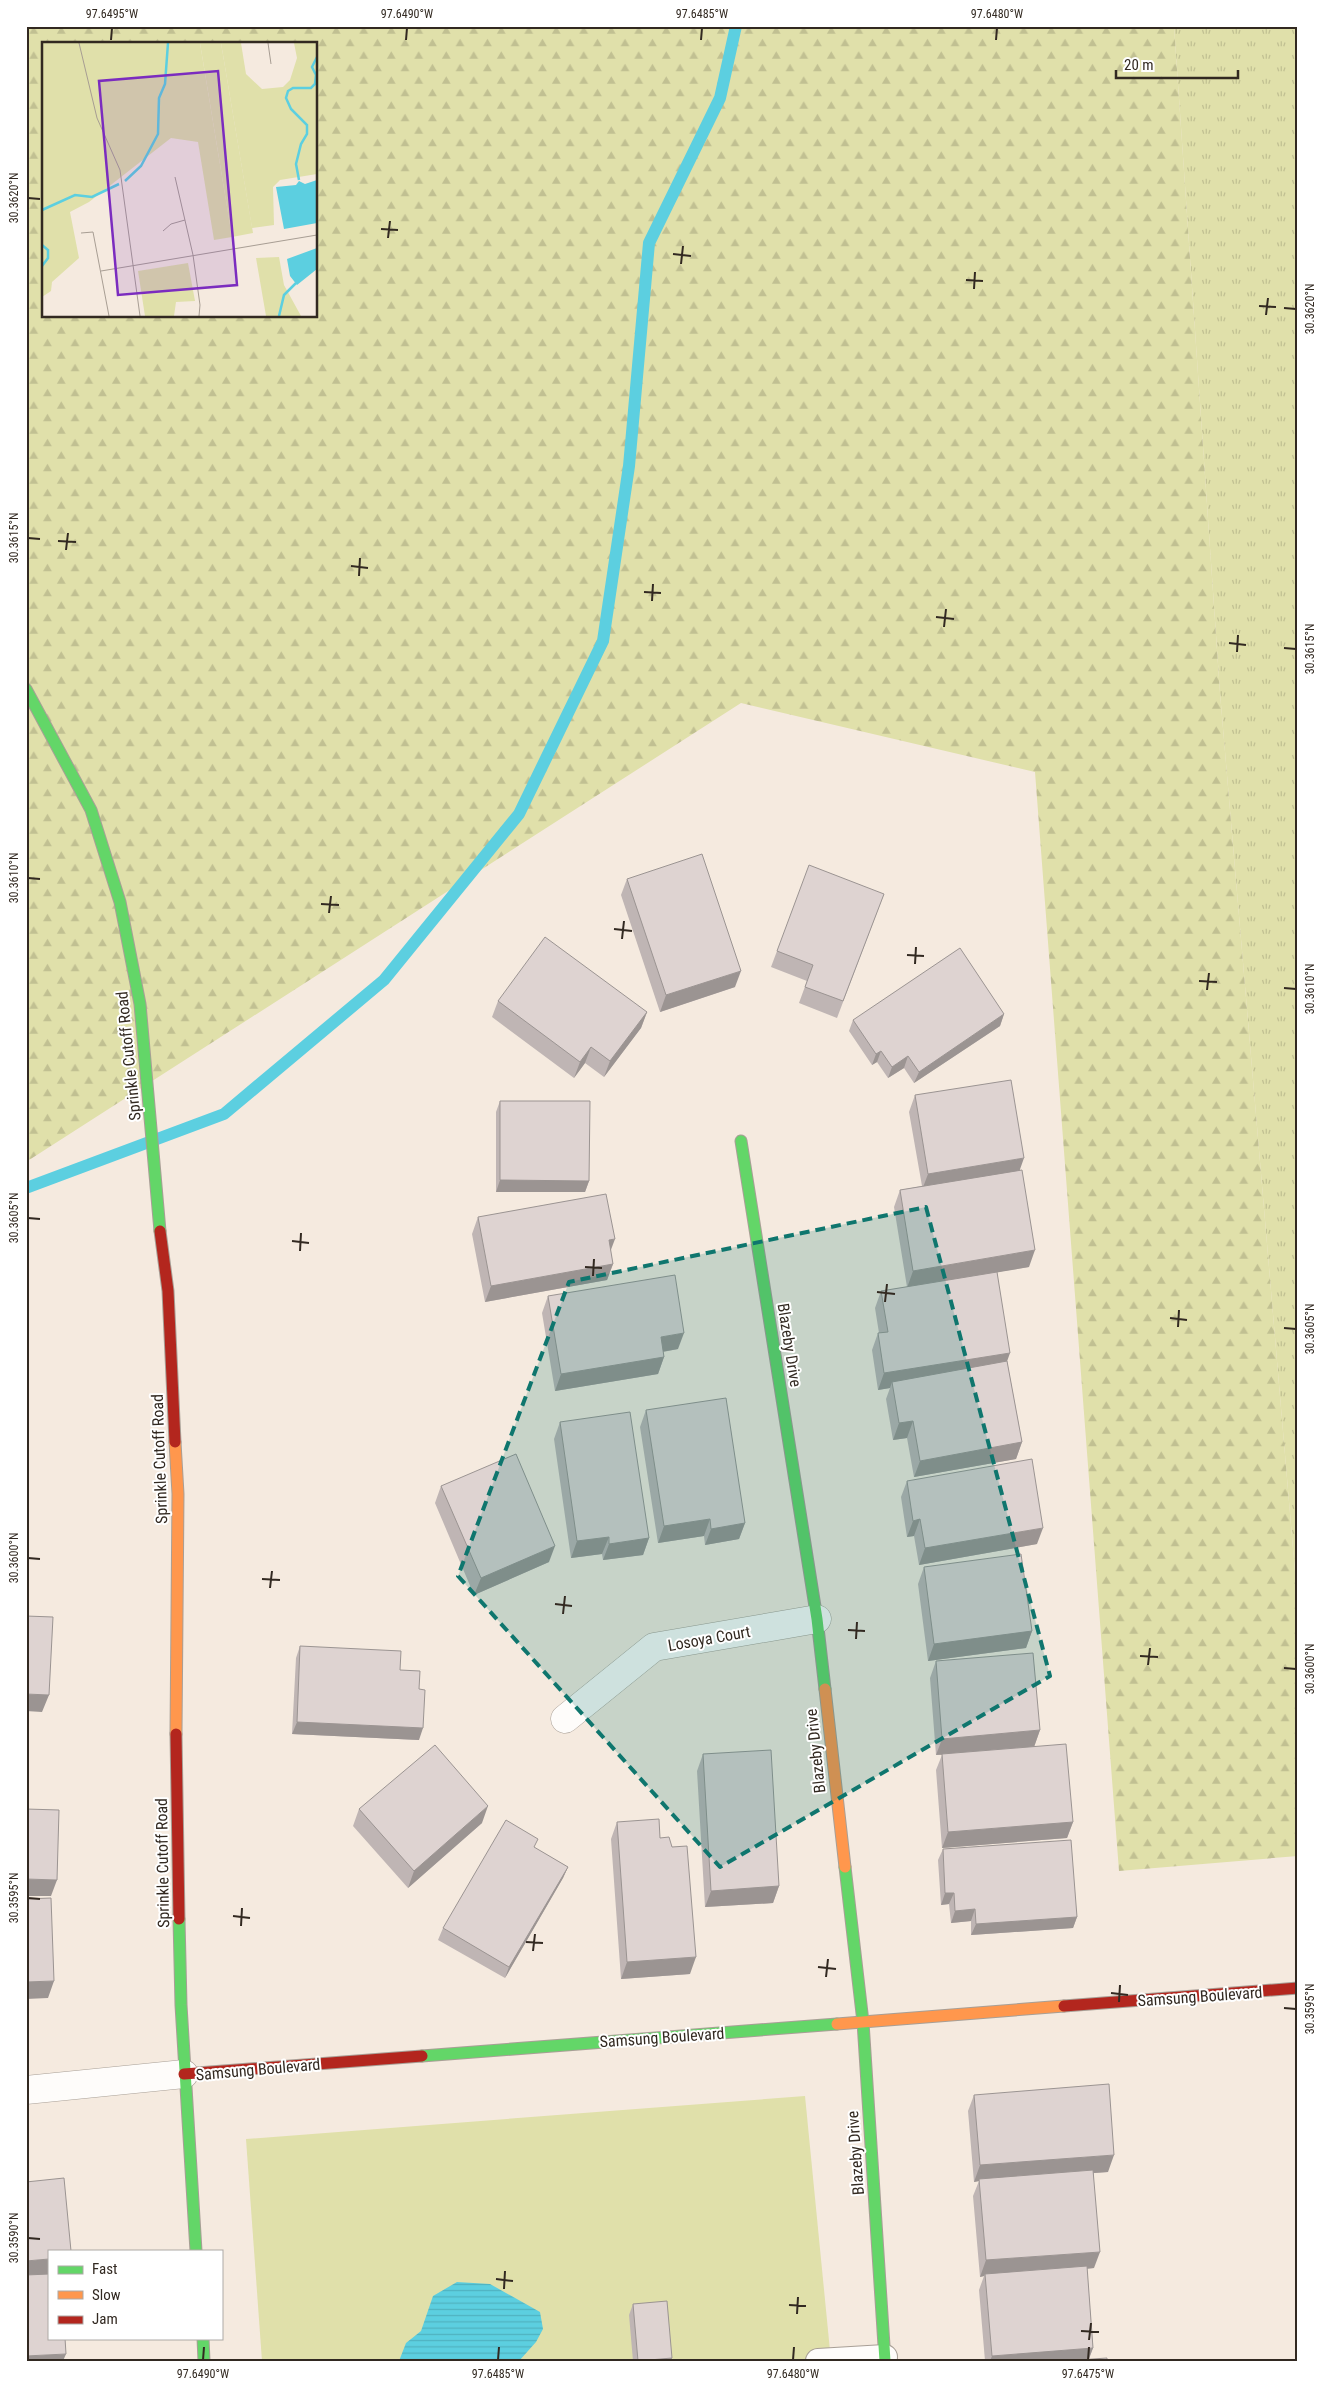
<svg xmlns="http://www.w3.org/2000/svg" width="1324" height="2387" font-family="'Roboto Condensed',sans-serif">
  <defs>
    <pattern id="grass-tufts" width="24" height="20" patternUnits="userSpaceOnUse" patternTransform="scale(1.25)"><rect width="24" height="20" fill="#e0e0aa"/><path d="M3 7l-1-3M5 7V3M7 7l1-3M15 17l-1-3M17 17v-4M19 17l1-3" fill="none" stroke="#c1c092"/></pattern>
    <pattern id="forest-firs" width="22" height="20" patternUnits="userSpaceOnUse" patternTransform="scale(1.25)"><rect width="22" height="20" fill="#e0e0aa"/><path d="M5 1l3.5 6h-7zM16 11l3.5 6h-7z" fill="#c1c092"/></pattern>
    <pattern id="water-rules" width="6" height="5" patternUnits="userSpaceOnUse" patternTransform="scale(1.25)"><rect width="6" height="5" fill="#5ccfe0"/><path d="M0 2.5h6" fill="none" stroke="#50b2c0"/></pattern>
  </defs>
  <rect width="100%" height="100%" fill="#f5eadf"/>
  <path fill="url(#grass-tufts)" d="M1174 26H1298V1607L1220 693Z"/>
  <path fill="url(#forest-firs)" fill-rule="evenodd" d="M26 26H1174L1220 693 1298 1607V1856L1119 1871 1035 772 741 703 26 1162ZM44 44H316V316H44Z"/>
  <path fill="#e0e0aa" d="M805 2096 831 2361H262L246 2139Z"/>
  <path fill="url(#water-rules)" d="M457 2282 490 2284 540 2312 543 2329 536 2342 519 2361H399L406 2343 421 2331 433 2296Z"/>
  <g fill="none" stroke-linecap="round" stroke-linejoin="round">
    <path stroke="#5ccfe0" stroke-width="12" d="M26 1188 224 1114 384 980 519 814 603 641 629 466 649 243 720 98 736 26"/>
    <defs>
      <path id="lane" d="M818 2361 885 2357"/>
      <path id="street" d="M565 1719 654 1647 817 1619
        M26 2090 184 2074"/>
      <path id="fast" d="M26 689 91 810 120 902 140 1004 160 1231
        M741 1141 817 1619 825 1689
        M845 1867 863 2022 885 2361
        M179 1919 181 2005 196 2251
        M422 2056 837 2024
        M203 2338 204 2361"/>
      <path id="slow" d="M175 1442 178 1494 176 1734
        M825 1689 845 1867
        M837 2024 1064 2006"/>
      <path id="jam" d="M160 1231 168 1291 175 1442
        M176 1734 179 1919
        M1064 2006 1298 1988
        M184 2074 422 2056"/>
    </defs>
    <use href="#lane" stroke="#a89f96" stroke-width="26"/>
    <use href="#street" stroke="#a89f96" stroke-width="29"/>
    <use href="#fast" stroke="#a89f96" stroke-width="13"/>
    <use href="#slow" stroke="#a89f96" stroke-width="13"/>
    <use href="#jam" stroke="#a89f96" stroke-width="13"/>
    <use href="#lane" stroke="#fefcfa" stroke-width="24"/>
    <use href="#street" stroke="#fefcfa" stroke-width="28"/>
    <use href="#fast" stroke="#63d668" stroke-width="11"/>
    <use href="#slow" stroke="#ff974d" stroke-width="11"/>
    <use href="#jam" stroke="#b3261e" stroke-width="11"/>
  </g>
  <path fill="#bfb5b4" d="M627 879 735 987 660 1012 621 895Z
    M884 894 837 1018 799 1003 807 981 771 967 777 951Z
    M498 1001 647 1012 641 1028 604 1077 585 1063 574 1078 492 1017Z
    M1004 1014 1000 1026 914 1083 904 1068 888 1078 877 1062 872 1065 849 1031 853 1020Z
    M915 1095 1020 1170 1029 1267 997 1272 1007 1361 1022 1442 1016 1459 914 1477 907 1438 893 1440 886 1399 890 1388 878 1390 872 1350 878 1333H879L875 1308 881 1291 907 1287 894 1207 900 1190 922 1186 909 1112Z
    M500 1101 589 1181 585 1192H496V1112Z
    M478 1217 610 1250 613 1264 607 1280 485 1302 472 1234Z
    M548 1296 678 1349 663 1352 664 1357 658 1374 555 1391 542 1313Z
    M646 1410 745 1523 739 1539 705 1545 704 1536 658 1543 640 1427Z
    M560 1422 649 1538 643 1555 603 1560 602 1554 571 1558 554 1439Z
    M907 1481 1037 1544 919 1565 914 1536 907 1537 901 1497Z
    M441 1486 549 1562 474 1595 435 1503Z
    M924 1567 1032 1631 1026 1648 928 1661 918 1584Z
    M300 1646 400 1670 419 1689V1740L292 1734 296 1658Z
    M936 1661 1040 1730 1034 1747 1073 1822 1067 1838 942 1848 936 1770 942 1755H936L930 1678Z
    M703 1754 779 1886 773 1903 705 1907 697 1771Z
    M359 1809 482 1823 408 1888 353 1826Z
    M617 1822 660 1838 690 1974 621 1979 611 1839Z
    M535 1848 568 1867 563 1878 505 1978 438 1940 443 1928Z
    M943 1849 1077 1917 1073 1928 971 1935V1921L951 1923 949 1904 941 1905 938 1860Z
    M974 2095 1108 2172 1094 2173V2268L1087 2269 1093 2348 1089 2359 1107 2361H985L979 2290 984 2276 980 2277 973 2196 979 2181 974 2182 968 2111Z
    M633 2304 672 2358 671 2361H633L629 2315Z"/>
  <path fill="#9b9492" d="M741 971 735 987 660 1012 666 995Z
    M647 1012 641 1028 604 1077 610 1061Z
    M1004 1014 1000 1026 914 1083 919 1072Z
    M591 1047 585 1063 574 1078 580 1062Z
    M881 1051 877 1062 872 1065 876 1054Z
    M908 1056 904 1068 888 1078 892 1067Z
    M1024 1158 1018 1175 922 1190 928 1174Z
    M500 1180 589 1181 585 1192H496Z
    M615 1239 609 1255V1240Z
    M1035 1250 1029 1267 907 1288 913 1271Z
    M613 1264 607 1280 485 1302 491 1286Z
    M684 1333 678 1349 655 1353 661 1337Z
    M1010 1353 1004 1370 892 1382 890 1388 878 1390 884 1373Z
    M664 1357 658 1374 555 1391 561 1374Z
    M913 1421 907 1438 893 1440 899 1423Z
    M1022 1442 1016 1459 914 1477 920 1461Z
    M710 1519 704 1536 658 1543 664 1526Z
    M920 1519 914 1536 907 1537 913 1521Z
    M745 1523 739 1539 705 1545 711 1529Z
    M1043 1528 1037 1544 919 1565 925 1548Z
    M609 1537 602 1554 571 1558 577 1541Z
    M649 1538 643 1555 603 1560 609 1544Z
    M555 1546 549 1562 474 1595 481 1578Z
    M1032 1631 1026 1648 928 1661 934 1644Z
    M26 1694 49 1695 42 1712 26 1711Z
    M297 1722 423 1728 419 1740 292 1734Z
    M1040 1730 1034 1747 936 1755 942 1739Z
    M488 1806 482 1823 408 1888 414 1871Z
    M1073 1822 1067 1838 942 1848 948 1832Z
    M568 1867 563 1878 505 1978 509 1967Z
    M26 1879 57 1880 51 1896H26Z
    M779 1886 773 1903 705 1907 711 1891Z
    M945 1893H954L949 1904 941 1905Z
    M975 1909 971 1921 951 1923 955 1911Z
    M1077 1917 1073 1928 971 1935 976 1924Z
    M696 1957 690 1974 621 1979 627 1962Z
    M54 1981 48 1998 26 1999V1982Z
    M1114 2155 1108 2172 980 2181 979 2179V2181L974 2182 980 2165Z
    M1100 2252 1094 2268 985 2276V2274L984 2276 980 2277 986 2260Z
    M49 2259V2275L26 2277V2261Z
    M1093 2348 1088 2361H990L992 2356Z
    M66 2354 63 2361H26V2356Z
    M672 2358 671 2361H638Z"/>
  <path fill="#ded3d1" stroke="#9b9492" d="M702 854 741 971 666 995 627 879Z
    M809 865 884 894 843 1001 805 987 813 965 777 951Z
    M545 937 647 1012 610 1061 591 1047 580 1062 498 1001Z
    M960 948 1004 1014 919 1072 908 1056 892 1067 881 1051 876 1054 853 1020Z
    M1011 1080 1024 1158 928 1174 915 1095Z
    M500 1101H590L589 1181 500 1180Z
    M1022 1170 1035 1250 913 1271 900 1190Z
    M606 1194 615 1239 609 1240 613 1264 491 1286 478 1217Z
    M997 1272 1010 1353 884 1373 878 1333 888 1332 881 1291Z
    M675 1275 684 1333 661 1337 664 1357 561 1374 548 1296Z
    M1007 1361 1022 1442 920 1461 913 1421 899 1423 892 1382Z
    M726 1398 745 1523 711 1529 710 1519 664 1526 646 1410Z
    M630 1412 649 1538 609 1544V1537L577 1541 560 1422Z
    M516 1454 555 1546 481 1578 441 1486Z
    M1032 1459 1043 1528 925 1548 920 1519 913 1521 907 1481Z
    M1021 1554 1032 1631 934 1644 924 1567Z
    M26 1616 53 1617 49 1695 26 1694Z
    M300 1646 401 1651 400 1670 420 1671 419 1689 425 1690 423 1728 297 1722Z
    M1033 1653 1040 1730 942 1739 936 1661Z
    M1066 1744 1073 1822 948 1832 942 1754Z
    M435 1745 488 1806 414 1871 359 1809Z
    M771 1750 779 1886 711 1891 703 1754Z
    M26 1809 59 1810 57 1880 26 1879Z
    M659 1819 660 1838 669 1837 672 1847 687 1846 696 1957 627 1962 617 1822Z
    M506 1820 538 1839 534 1847 568 1867 509 1967 443 1928Z
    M1071 1840 1077 1917 976 1924 975 1909 955 1911 954 1893H945L943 1849Z
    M51 1898 54 1981 26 1982V1899Z
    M1109 2084 1114 2155 980 2165 974 2095Z
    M1093 2170 1100 2252 986 2260 979 2179Z
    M64 2178 71 2251H49V2259L26 2261V2182Z
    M1087 2266 1093 2348 992 2356 985 2274Z
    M49 2274V2338H65L66 2354 26 2356V2275Z
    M667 2301 672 2358 638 2361 633 2304Z
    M1107 2358V2361H1064Z"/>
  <path fill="#0f766e" fill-opacity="0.2" stroke="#0f766e" stroke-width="4" stroke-dasharray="10 6" stroke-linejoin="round" d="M926 1207 1050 1676 720 1867 458 1576 569 1282Z"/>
  <path fill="none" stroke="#322921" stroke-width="2" d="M111 40 112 28M406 40 407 28M701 40 702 28M996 40 997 28M28 198 40 199M381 229 398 230M388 238 390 221M673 254 691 256M681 264 683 246M966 280 983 281M974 289 975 272M1259 306 1276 307M1284 308 1296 309M1266 315 1268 298M28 538 40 539M58 541 76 542M66 550 68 533M351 566 368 568M359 576 360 558M644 592 661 593M652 601 653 584M936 617 954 619M944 627 946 609M1229 643 1246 645M1284 648 1296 649M1237 652 1238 635M28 878 40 879M321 904 339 905M329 913 331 896M614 929 632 931M622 939 624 921M907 955 924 956M915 964 916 947M1199 981 1217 982M1284 988 1296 989M1207 990 1209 973M28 1218 40 1219M292 1241 309 1243M300 1251 301 1233M585 1267 602 1268M593 1276 594 1259M877 1292 895 1294M885 1302 887 1284M1170 1318 1187 1320M1178 1327 1179 1310M1284 1328 1296 1329M28 1558 40 1559M262 1579 280 1580M270 1588 272 1571M555 1604 572 1606M563 1614 565 1596M848 1630 865 1631M856 1639 857 1622M1140 1656 1158 1657M1148 1665 1150 1648M1284 1668 1296 1669M28 1898 40 1899M233 1916 250 1918M241 1926 242 1908M526 1942 543 1943M533 1951 535 1934M818 1967 836 1969M826 1977 828 1959M1111 1993 1128 1995M1119 2002 1120 1985M1284 2008 1296 2009M28 2238 40 2239M496 2279 513 2281M504 2289 505 2271M789 2305 806 2306M797 2314 798 2297M1081 2331 1099 2332M1089 2340 1091 2323M203 2360 204 2347M498 2360 499 2347M793 2360 794 2347M1088 2360 1089 2347"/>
  <g text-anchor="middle" stroke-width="4" stroke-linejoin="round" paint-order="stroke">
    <g font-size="16" fill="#322921" stroke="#fff">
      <text transform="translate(128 1056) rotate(-96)" y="6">Sprinkle Cutoff Road</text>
      <text transform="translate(790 1345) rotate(81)" y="6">Blazeby Drive</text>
      <text transform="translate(159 1459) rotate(-92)" y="6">Sprinkle Cutoff Road</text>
      <text transform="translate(709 1638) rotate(-10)" y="6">Losoya Court</text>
      <text transform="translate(815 1751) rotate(-96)" y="6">Blazeby Drive</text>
      <text transform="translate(162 1863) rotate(-91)" y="6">Sprinkle Cutoff Road</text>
      <text transform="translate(1200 1996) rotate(-4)" y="6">Samsung Boulevard</text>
      <text transform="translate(662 2037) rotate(-4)" y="6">Samsung Boulevard</text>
      <text transform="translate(258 2069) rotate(-5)" y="6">Samsung Boulevard</text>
      <text transform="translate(855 2153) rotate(-94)" y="6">Blazeby Drive</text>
    </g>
  </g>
  <g transform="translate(42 42)">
    <rect width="275" height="275" fill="#f5eadf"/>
    <path d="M158 1H179L211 191 190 195Z" fill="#e0e0aa"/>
    <path d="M0 1H158L190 195 172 198 156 100 129 96 47 160 28 170 37 216 10 240 9 249 0 255ZM179 1H199L204 32 220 47 241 45 248 38 255 16 252 1H275V132L238 138 231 145 232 183 210 186ZM237 215 242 243 259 274H224L214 216Z" fill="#e0e0aa"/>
    <path d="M146 221 153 259 134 260 132 274H103L96 229Z" fill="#e0e0aa"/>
    <path d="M275 138V181L242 187 234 145 254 143 257 139 263 142ZM275 206V227L255 243 248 234 245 217Z" fill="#5ccfe0"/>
    <path fill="none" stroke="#5ccfe0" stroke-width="2.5" d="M257 138 254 122 259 102 265 92V83L249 67 244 56 246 49 251 46H269L273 42 274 33 270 25 275 15M83 139 99 124 116 92 117 56 123 42 126 1M0 168 33 153 50 155 77 142M0 203 6 208V216L0 224M237 274 242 253 254 241"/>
    <path fill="none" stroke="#a79d93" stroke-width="1" d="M37 1 55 76 78 128 98 274M226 1 229 22M133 135 151 213 158 263 157 274M121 189 129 182 143 178M39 191 51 190 67 274M59 229 275 193"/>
    <path fill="#7b2cbf" fill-opacity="0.15" stroke="#7b2cbf" stroke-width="2.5" d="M176 29 195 243 76 253 57 39Z"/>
    <rect width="275" height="275" fill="none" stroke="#322921" stroke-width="2.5"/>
  </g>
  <rect width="1324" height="2387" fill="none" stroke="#ffffff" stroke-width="55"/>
  <rect x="48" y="2250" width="175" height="90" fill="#ffffff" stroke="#ada9a6"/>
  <rect x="58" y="2266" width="25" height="8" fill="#63d668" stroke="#ada9a6"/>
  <text x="92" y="2274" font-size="15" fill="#322921">Fast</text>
  <rect x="58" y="2291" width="25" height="8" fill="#ff974d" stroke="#ada9a6"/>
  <text x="92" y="2300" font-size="15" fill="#322921">Slow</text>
  <rect x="58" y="2316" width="25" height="8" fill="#b3261e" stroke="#ada9a6"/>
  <text x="92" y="2324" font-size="15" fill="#322921">Jam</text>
  <path d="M1116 70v8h122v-8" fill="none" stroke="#322921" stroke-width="2.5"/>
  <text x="1124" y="70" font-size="15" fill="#322921" stroke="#ffffff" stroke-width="4" paint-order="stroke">20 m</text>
  <rect x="28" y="28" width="1268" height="2332" fill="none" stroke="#322921" stroke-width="2"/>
  <g font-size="12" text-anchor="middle" fill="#322921">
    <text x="112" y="18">97.6495°W</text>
    <text x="407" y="18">97.6490°W</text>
    <text x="702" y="18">97.6485°W</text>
    <text x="997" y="18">97.6480°W</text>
    <text transform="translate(14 198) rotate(-90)" y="4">30.3620°N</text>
    <text transform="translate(1310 309) rotate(-90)" y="4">30.3620°N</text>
    <text transform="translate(14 538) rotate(-90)" y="4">30.3615°N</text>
    <text transform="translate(1310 649) rotate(-90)" y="4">30.3615°N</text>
    <text transform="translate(14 878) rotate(-90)" y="4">30.3610°N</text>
    <text transform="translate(1310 989) rotate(-90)" y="4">30.3610°N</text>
    <text transform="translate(14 1218) rotate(-90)" y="4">30.3605°N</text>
    <text transform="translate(1310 1329) rotate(-90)" y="4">30.3605°N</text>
    <text transform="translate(14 1558) rotate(-90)" y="4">30.3600°N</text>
    <text transform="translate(1310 1669) rotate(-90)" y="4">30.3600°N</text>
    <text transform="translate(14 1898) rotate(-90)" y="4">30.3595°N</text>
    <text transform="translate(1310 2009) rotate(-90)" y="4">30.3595°N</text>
    <text transform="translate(14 2238) rotate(-90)" y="4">30.3590°N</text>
    <text x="203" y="2378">97.6490°W</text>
    <text x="498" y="2378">97.6485°W</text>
    <text x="793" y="2378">97.6480°W</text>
    <text x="1088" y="2378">97.6475°W</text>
  </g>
</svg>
